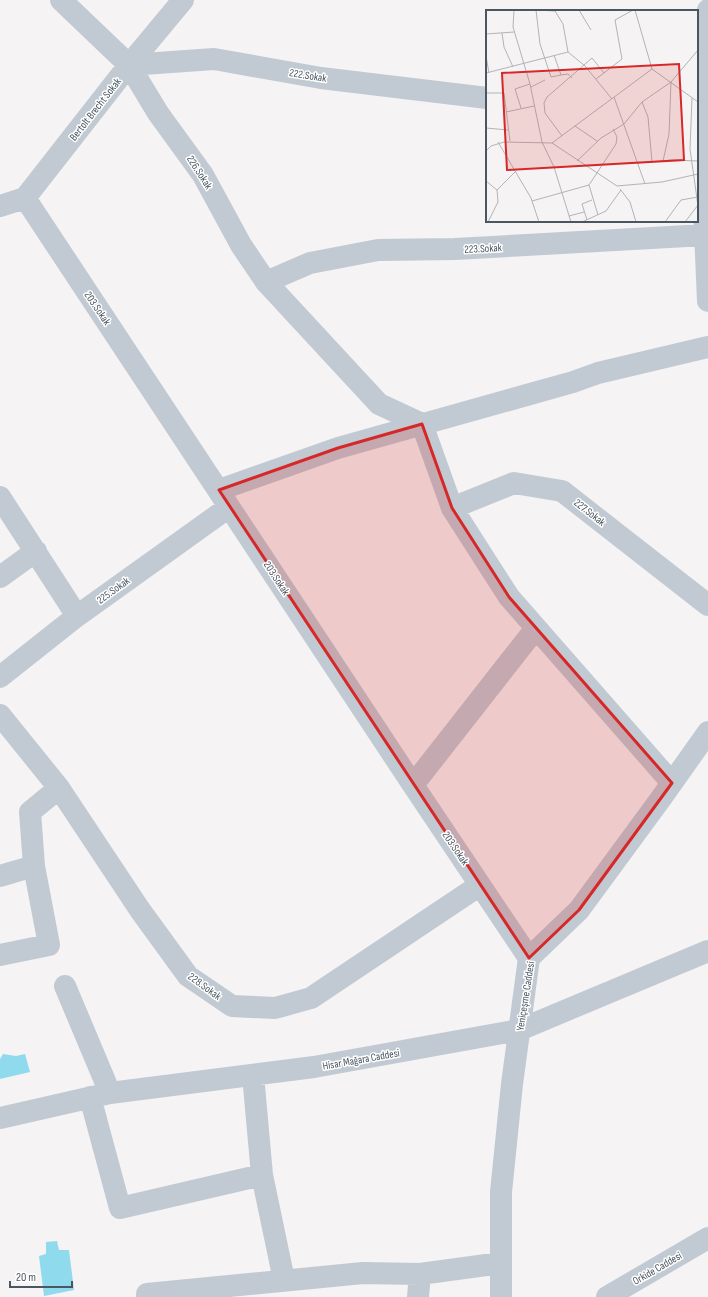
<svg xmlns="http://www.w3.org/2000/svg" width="708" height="1297" font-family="'Sofia Sans Condensed',sans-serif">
  <rect width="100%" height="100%" fill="#f5f3f3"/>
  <path fill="#90daee" d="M3 1054 16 1056 25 1054 30 1072 0 1079V1059Z
    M57 1241 59 1250H69L74 1290 44 1296 39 1256 46 1254V1242Z"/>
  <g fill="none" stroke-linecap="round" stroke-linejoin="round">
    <path stroke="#c1cad2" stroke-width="22" d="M61 0 129 65 158 113 203 175 241 245 266 282 379 404 422 424 452 508 509 597 672 783
      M708 10 699 88 704 153 703 184 708 301
      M129 65 214 59 321 78 487 98
      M25 198 413 785 529 958
      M0 206 25 198 129 65 183 0
      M266 282 310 263 378 250 455 249 705 235
      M219 490 338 448 573 382 598 373 708 347
      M0 497 77 616
      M452 508 514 483 562 491 708 605
      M0 577 36 551
      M0 677 77 616 229 507
      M0 715 59 788 140 910 188 976 232 1006 275 1008 311 998 480 885
      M413 785 536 628
      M34 866 30 812 59 788
      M0 876 34 866 49 945 0 955
      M65 986 110 1093
      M253 1075 262 1175 284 1280
      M90 1097 120 1208 262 1175
      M0 1118 110 1093 314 1067 519 1030 708 951
      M147 1297V1294L363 1273 420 1274 501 1263
      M418 1297 420 1274
      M501 1297V1192L512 1084 529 958 579 910 662 797 708 732
      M607 1297 708 1238"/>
  </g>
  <path fill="#d62828" fill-opacity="0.2" stroke="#d62828" stroke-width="3" stroke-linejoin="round" d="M422 424 452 508 509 597 672 783 579 910 529 958 219 490 338 448Z"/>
  <g text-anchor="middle" stroke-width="3" stroke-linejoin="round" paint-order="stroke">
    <g font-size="11" fill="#4a5661" stroke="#fff">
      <text transform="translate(308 75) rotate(9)" y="4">222.Sokak</text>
      <text transform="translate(95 109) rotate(-52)" y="4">Bertolt Brecht Sokak</text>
      <text transform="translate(200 172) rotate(57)" y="4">226.Sokak</text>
      <text transform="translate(483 248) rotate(-3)" y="4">223.Sokak</text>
      <text transform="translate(98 308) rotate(56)" y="4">203.Sokak</text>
      <text transform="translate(590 512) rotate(38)" y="4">227.Sokak</text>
      <text transform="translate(277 578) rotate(57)" y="4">203.Sokak</text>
      <text transform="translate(113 590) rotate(-36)" y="4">225.Sokak</text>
      <text transform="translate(456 848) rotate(56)" y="4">203.Sokak</text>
      <text transform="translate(205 986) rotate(36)" y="4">228.Sokak</text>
      <text transform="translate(525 996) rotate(-81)" y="4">Yeniçeşme Caddesi</text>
      <text transform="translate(361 1059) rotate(-10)" y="4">Hisar Mağara Caddesi</text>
      <text transform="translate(657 1268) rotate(-30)" y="4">Orkide Caddesi</text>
    </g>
  </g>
  <g transform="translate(486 10)">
    <rect width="212" height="212" fill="#f5f3f3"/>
    <path fill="none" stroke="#b1b4b9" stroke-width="1" d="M28 0 27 17 44 74 56 132 68 157 85 212M28 0H48M50 0 54 34 65 67 75 65 68 45M50 0 69 1 77 14 82 42M93 0 105 20M149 0 166 59 212 92M16 23 18 37 27 57M0 24 28 22M0 46 3 63M0 63 82 42 99 56 126 89M75 65 82 64 86 68M110 69 136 49 129 10 147 0M45 77 59 70M0 83H18L24 131M128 87 159 174M206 88 204 139 212 196M156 92 162 107 166 152M35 98 29 79 44 74M20 102 48 96M89 116 111 131M0 118 22 120M76 126 59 103 58 93 61 87 106 48 118 63M12 132 45 188 53 212M66 133 166 59M0 141 5 136 18 132 66 133 131 176 176 172 212 164M91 151 115 128 138 114 156 92 185 72 212 40M177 151 183 124 185 72M151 153 186 150 212 151M0 171 11 180M103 175 130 134 131 127 127 119M103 175 112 205M134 179 144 192 150 212M11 180 30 161M46 191 103 175M83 206 98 202M101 210 96 194 106 190M2 212 12 192 11 180M96 212 120 201 135 180M179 212 195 190 212 187M199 212 212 195"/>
    <path fill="#d62828" fill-opacity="0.15" stroke="#d62828" stroke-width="2" d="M193 54 198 150 21 160 16 63Z"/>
    <rect width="212" height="212" fill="none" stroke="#4a5661" stroke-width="2"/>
  </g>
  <path d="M10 1281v6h62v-6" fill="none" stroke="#4a5661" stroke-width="2"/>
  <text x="16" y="1281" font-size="12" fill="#4a5661" stroke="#ffffff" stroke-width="3" paint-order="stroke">20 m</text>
</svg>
